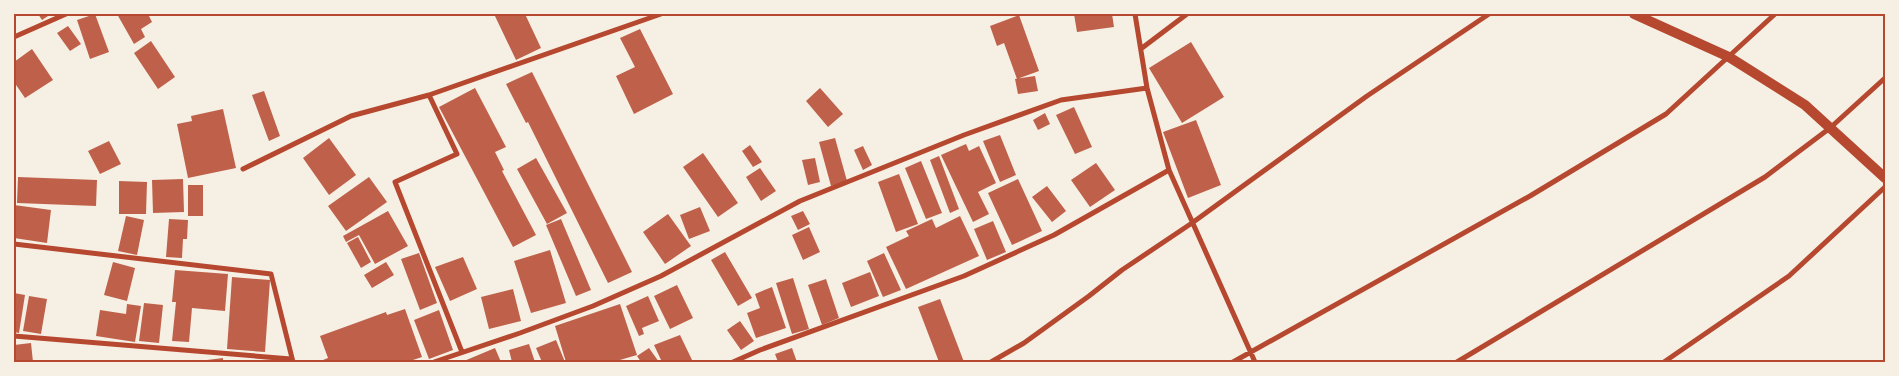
<svg xmlns="http://www.w3.org/2000/svg" width="1899" height="376" font-family="'Golos Text',sans-serif">
  <rect width="100%" height="100%" fill="#f6efe4"/>
  <path fill="#bf614a" d="M38 14H51L42 20Z
    M95 14 109 52 90 59 77 20Z
    M117 14H148L152 22 141 29 145 37 134 44Z
    M494 14H525L541 48 516 60Z
    M1074 14H1112L1114 27 1077 32Z
    M1019 15 1039 71 1017 79 1004 43 997 46 990 26Z
    M68 26 81 44 70 51 57 33Z
    M640 29 673 94 634 114 616 76 635 67 620 38Z
    M151 41 175 77 158 89 134 53Z
    M1191 42 1224 97 1182 123 1149 68Z
    M32 49 53 80 25 98 14 82V62Z
    M532 72 632 272 608 283 528 122 526 123 506 84Z
    M1035 76 1038 91 1018 94 1015 79Z
    M475 88 506 147 495 152 504 170 502 171 536 235 513 247 439 107Z
    M820 88 843 114 828 127 806 101Z
    M264 91 280 136 269 141 252 95Z
    M1074 107 1092 147 1075 154 1056 115Z
    M223 109 236 168 188 178 177 124 192 121 191 116Z
    M1045 113 1050 124 1038 130 1033 120Z
    M1196 120 1221 185 1188 198 1163 132Z
    M1000 135 1016 175 1000 182 983 141Z
    M329 138 356 175 329 195 303 158Z
    M835 138 847 181 831 186 819 142Z
    M109 141 121 164 100 174 88 151Z
    M966 144 969 151 979 146 996 183 978 192 989 214 973 222 941 155Z
    M750 145 762 162 753 167 742 151Z
    M863 146 872 165 863 170 854 150Z
    M703 153 738 203 718 217 683 167Z
    M939 156 959 209 950 213 930 160Z
    M536 158 567 213 547 224 517 169Z
    M815 158 820 182 808 185 802 160Z
    M921 161 942 213 926 219 905 168Z
    M1096 163 1115 190 1090 207 1071 180Z
    M760 168 776 191 761 201 746 177Z
    M899 174 918 224 896 232 878 182Z
    M18 177 97 180 96 206 17 203Z
    M369 177 387 202 346 231 328 206Z
    M183 179 184 212 153 213 152 180Z
    M1018 179 1042 231 1012 245 988 193Z
    M119 181 147 182 146 214H119Z
    M188 185H203V216H188Z
    M1047 186 1066 211 1052 222 1032 197Z
    M14 205 51 210 47 243 14 238Z
    M700 207 710 231 689 239 680 215Z
    M388 211 408 246 375 264 359 235 346 242 343 236Z
    M803 211 810 224 798 230 791 216Z
    M668 214 691 246 665 264 643 232Z
    M126 216 144 220 137 255 118 251Z
    M960 216 979 256 906 289 886 247 909 236 906 231 932 219 936 228Z
    M169 219 188 220 187 239H183L182 258 166 257Z
    M561 219 591 290 576 296 546 225Z
    M993 221 1006 252 987 260 974 229Z
    M809 227 820 252 803 260 792 235Z
    M358 237 371 262 361 268 347 243Z
    M550 250 566 303 531 313 514 261Z
    M725 252 752 298 738 306 711 260Z
    M419 253 437 303 420 310 401 259Z
    M884 253 901 290 883 297 867 261Z
    M463 257 477 289 450 301 435 267Z
    M113 262 135 268 127 301 104 295Z
    M386 262 394 275 372 288 364 275Z
    M175 270 228 274 225 311 192 308 189 342 172 341 176 302H172Z
    M870 272 879 296 851 307 842 283Z
    M232 277 270 280 265 352 227 349Z
    M793 278 809 329 792 334 776 283Z
    M826 279 839 318 822 325 808 285Z
    M677 285 693 318 670 329 654 296Z
    M772 287 786 328 756 338 747 313 760 308 755 294Z
    M513 289 521 321 489 329 481 297Z
    M14 293 25 295 19 333 14 332Z
    M29 296 47 299 41 334 23 331Z
    M648 296 659 321 642 328 644 334 639 336 626 306Z
    M940 299 964 362H939L918 307Z
    M144 303 163 305 159 343 139 341Z
    M127 304 141 306 135 342 96 336 100 310 126 314Z
    M620 304 637 355 613 362H566L555 326Z
    M405 309 422 357 407 362H318L328 358 320 336 386 312 387 315Z
    M439 310 453 350 429 359 414 320Z
    M740 321 754 341 741 350 727 330Z
    M680 335 693 362H662L654 345Z
    M556 340 565 362H542L536 348Z
    M31 343 33 362H15L14 345Z
    M529 344 535 362H512L509 350Z
    M495 348 501 362H464V361Z
    M649 348 659 362H641L637 356Z
    M792 348 797 362H778L775 354Z
    M223 358V362H199V361Z"/>
  <g fill="none" stroke-linecap="round" stroke-linejoin="round">
    <path stroke="#b5482f" stroke-width="5" d="M1135 14 1147 88
      M14 37 66 14
      M1142 48 1187 14
      M429 95 457 154 395 182 462 352
      M243 169 351 116 429 95 661 14
      M14 244 271 274 293 362
      M14 336 291 359
      M434 362 520 333 593 306 661 276 800 201 964 135 1061 100 1147 88 1169 170
      M733 362 760 350 964 276 1054 235 1169 170 1255 362
      M991 362 1024 343 1089 296 1122 270 1192 223 1367 96 1489 14
      M1233 362 1530 196 1666 114 1775 14
      M1457 362 1765 177 1830 128 1885 78
      M1664 362 1789 276 1885 187"/>
    <path stroke="#b5482f" stroke-width="10" d="M1634 14 1729 57 1805 105 1885 178"/>
  </g>
  <rect width="1899" height="376" fill="none" stroke="#f6efe4" stroke-width="30"/>
  <rect x="15" y="15" width="1869" height="346" fill="none" stroke="#b5482f" stroke-width="2"/>
</svg>
